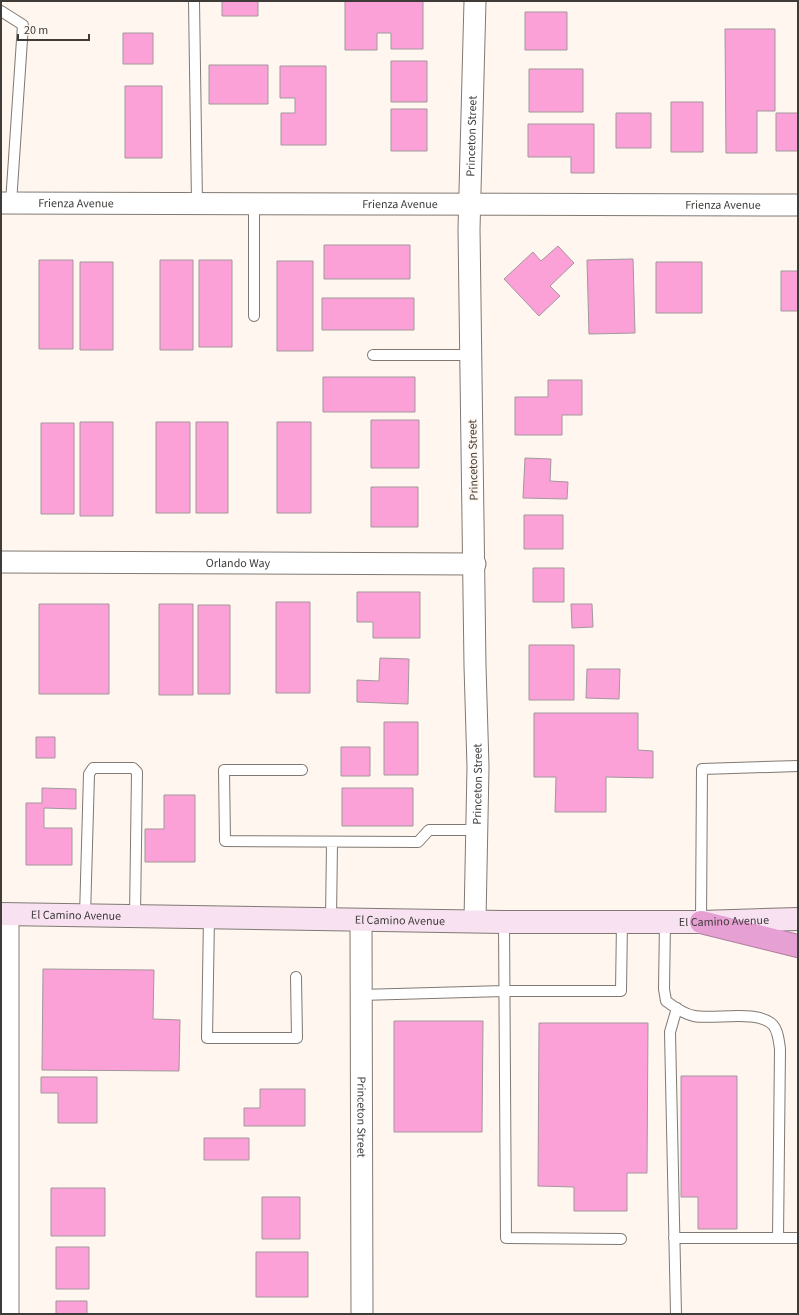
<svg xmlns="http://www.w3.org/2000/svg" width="799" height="1315" font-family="'Source Sans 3',sans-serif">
  <rect width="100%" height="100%" fill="#fef6ef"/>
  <path fill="#fca1d7" stroke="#a1989c" d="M222 1H258V16H222Z
    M345 1H423V49H391V33H377V50H345Z
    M525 12H567V50H525Z
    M725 29H775V111H757V153H726Z
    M123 33H153V64H123Z
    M391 61H427V102H391Z
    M209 65H268V104H209Z
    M280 66H326V145H281V113H295V98H280Z
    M529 69H583V112H529Z
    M125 86H162V158H125Z
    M671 102H703V152H671Z
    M391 109H427V151H391Z
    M616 113H651V148H616Z
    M776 113H798V151H776Z
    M528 124H594V173H571V157H528Z
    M324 245H410V279H324Z
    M558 246 574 263 550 286 560 296 539 316 504 279 533 252 541 261Z
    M633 259 635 333 589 334 587 260Z
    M39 260H73V349H39Z
    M160 260H193V350H160Z
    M199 260H232V347H199Z
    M277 261H313V351H277Z
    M80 262H113V350H80Z
    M656 262H702V313H656Z
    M781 271H798V311H781Z
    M322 298H414V330H322Z
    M323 377H415V412H323Z
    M548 380H582V415H562V435H515V397H548Z
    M371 420H419V468H371Z
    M80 422H113V516H80Z
    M156 422H190V513H156Z
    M196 422H228V513H196Z
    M277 422H311V513H277Z
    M41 423H74V514H41Z
    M525 458 551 459 550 481 568 482 567 499 523 498Z
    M371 487H418V527H371Z
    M524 515H563V549H524Z
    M533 568H564V602H533Z
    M357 592H420V638H373V622H357Z
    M276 602H310V693H276Z
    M39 604H109V694H39Z
    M159 604H193V695H159Z
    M571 604H592L593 627 572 628Z
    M198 605H230V694H198Z
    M529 645H574V700H529Z
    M380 658 409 659 408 704 357 702V680L379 681Z
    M587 669H620L619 699 586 698Z
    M534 713H638V750L653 751V778L606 777V812H555L556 777H534Z
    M384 722H418V775H384Z
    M36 737H55V758H36Z
    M341 747H370V776H341Z
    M42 788 76 789V809L44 808V828H72V865H26V803H42Z
    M342 788H413V826H342Z
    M164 795H195V862H145V829H164Z
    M43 969 154 970 153 1019 180 1020 179 1071 42 1070Z
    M394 1021H483L482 1132H394Z
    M539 1023H648L647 1173H627V1211H574V1187L538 1186Z
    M681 1076H737V1229H698V1197H681Z
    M41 1077H97V1123H58V1093H41Z
    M260 1089H305V1126H244V1108H260Z
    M204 1138H249V1160H204Z
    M51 1188H105V1236H51Z
    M262 1197H300V1239H262Z
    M56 1247H89V1289H56Z
    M256 1252H308V1297H256Z
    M56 1301H87V1314H56Z"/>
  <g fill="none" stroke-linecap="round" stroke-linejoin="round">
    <defs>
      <path id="lane" d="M194 1 197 203
        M1 11 23 25 11 203
        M254 203V316
        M373 355H471
        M302 770H224L225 841 418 842 429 830H477
        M85 916 89 774 93 768H133L137 772 135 916
        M209 917 207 1038H297L296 977
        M331 919 332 843
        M504 922 506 1238 621 1239
        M665 922 664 989 666 1001C674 1007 684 1014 694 1016 714 1020 758 1009 773 1025 778 1031 779 1041 780 1049L778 1238
        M701 922 702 769 798 766
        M360 995 504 991H621L622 922
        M674 1238H798
        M676 1314 670 1032 677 1008"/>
      <g id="street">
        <path id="s1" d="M1 203 798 205"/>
        <path id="s2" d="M1 562 475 564"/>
        <path id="s3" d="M361 920 362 1314"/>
        <path id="s4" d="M475 920 478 767 475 666 469 229 475 1"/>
        <path d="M8 1314V914"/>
      </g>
      <g id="secondary">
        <path id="s5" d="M1 914 504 922H701L798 919"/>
      </g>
      <path id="highway" d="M701 922 798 946"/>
    </defs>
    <use href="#lane" stroke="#807973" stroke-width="12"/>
    <use href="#street" stroke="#807973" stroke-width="23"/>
    <use href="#secondary" stroke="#807973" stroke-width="24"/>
    <use href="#highway" stroke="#ac7d9e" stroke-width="24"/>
    <use href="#lane" stroke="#fff" stroke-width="10"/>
    <use href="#street" stroke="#fff" stroke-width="21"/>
    <use href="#secondary" stroke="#f8e2f2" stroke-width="22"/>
    <use href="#highway" stroke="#e7a0d4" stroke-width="22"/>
  </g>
  <g text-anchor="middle" stroke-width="3.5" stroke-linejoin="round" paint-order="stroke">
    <g font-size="12" fill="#3e3b39" stroke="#fef6ef">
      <text dy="4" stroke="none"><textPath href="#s4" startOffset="784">Princeton Street</textPath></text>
      <text dy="4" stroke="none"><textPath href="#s1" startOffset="75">Frienza Avenue</textPath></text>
      <text dy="4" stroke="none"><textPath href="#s1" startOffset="399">Frienza Avenue</textPath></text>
      <text dy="4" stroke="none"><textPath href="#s1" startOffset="722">Frienza Avenue</textPath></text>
      <text transform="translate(473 460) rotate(-91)" y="4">Princeton Street</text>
      <text dy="4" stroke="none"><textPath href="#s2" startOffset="237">Orlando Way</textPath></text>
      <text dy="4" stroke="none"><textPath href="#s4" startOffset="136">Princeton Street</textPath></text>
      <text dy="4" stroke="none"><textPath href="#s5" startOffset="75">El Camino Avenue</textPath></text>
      <text dy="4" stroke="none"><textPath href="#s5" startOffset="399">El Camino Avenue</textPath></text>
      <text dy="4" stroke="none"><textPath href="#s5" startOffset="723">El Camino Avenue</textPath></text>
      <text dy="4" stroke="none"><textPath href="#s3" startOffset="197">Princeton Street</textPath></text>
    </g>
  </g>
  <rect width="799" height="1315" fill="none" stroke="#3e3b39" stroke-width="4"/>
  <path d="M18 34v6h71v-6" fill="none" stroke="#3e3b39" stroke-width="2"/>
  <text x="24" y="34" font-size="12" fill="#3e3b39" stroke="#fef6ef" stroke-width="3" paint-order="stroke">20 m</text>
</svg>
